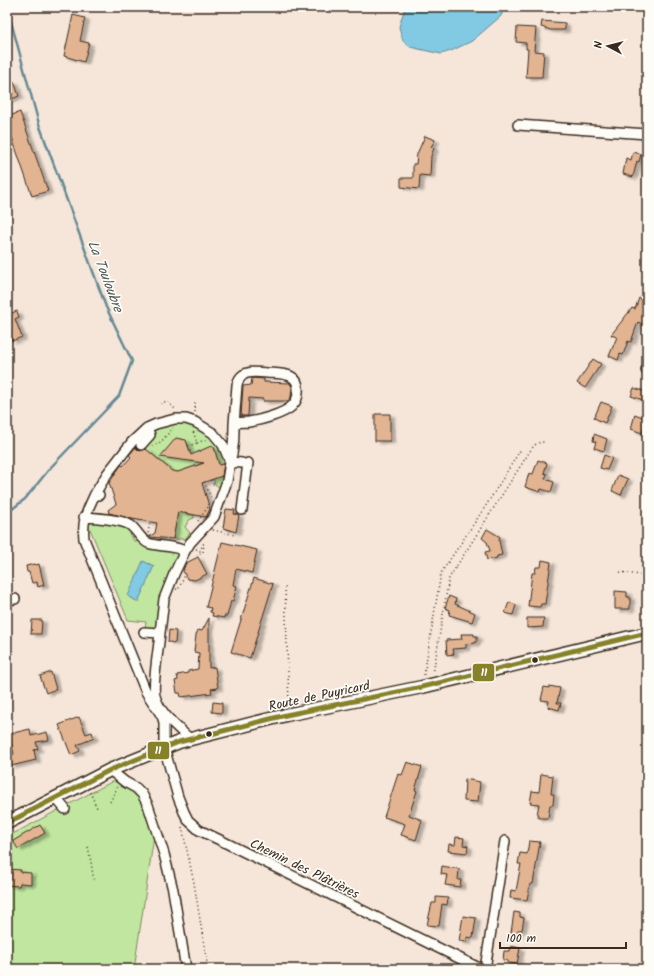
<svg xmlns="http://www.w3.org/2000/svg" width="654" height="976" font-family="Kalam,sans-serif">
  <defs>
    <filter id="shadow"><feDropShadow dx="4.5" dy="2.5" stdDeviation="1" flood-color="#0004"/></filter>
  </defs>
  <rect width="100%" height="100%" fill="#f5e6d9"/>
  <filter id="ink" filterUnits="userSpaceOnUse"><feTurbulence type="fractalNoise" baseFrequency=".025" numOctaves="2"/><feDisplacementMap in="SourceGraphic" scale="8" xChannelSelector="R" yChannelSelector="G"/><feConvolveMatrix kernelMatrix="1 2 1 2 8 2 1 2 1" color-interpolation-filters="sRGB"/></filter>
  <g filter="url(#ink)">
    <path fill="#c0e6a0" stroke="#7e885f" d="M164 423H193L218 442 228 470 220 488 215 484 213 479 223 475 215 455V449L212 446 208 448 206 462 178 472 172 471 144 448 151 440 155 427Z
      M178 512 194 515V518L189 520 185 527 190 533 185 539H173Z
      M91 521 122 525 127 528 134 541 171 550 177 553 178 557 156 630 145 629 146 622 128 620 90 529 85 528 86 524Z
      M117 779 139 796 154 836 134 969H7V837Z"/>
    <path fill="#82c9e3" stroke="#668994" d="M405 7H505L501 16 472 41 451 51 441 54 410 47 403 41 399 27Z
      M143 561 154 566 138 602 128 596Z"/>
    <g fill="none" stroke-linecap="round" stroke-linejoin="round">
      <path stroke="#668994" stroke-width="2.5" d="M7 513 25 499 51 467 119 396 132 361 106 307 39 124 7 7"/>
    </g>
    <path fill="#e2b492" stroke="#3b2a1e" filter="url(#shadow)" d="M73 15 85 18 80 41 89 43 84 62 64 56Z
      M542 21 565 23V30H551L541 27Z
      M517 27 536 28 534 51 544 52 542 77H526L528 49H526V43L516 42Z
      M14 81 19 96 7 101V84Z
      M20 112 48 191 32 196 7 123V117Z
      M425 136 435 140 431 147 434 148 431 156 430 176 420 175 419 189 401 187V178H413V164H416L417 154Z
      M633 152 641 154 639 162 637 161 633 177 623 174 626 158 631 160Z
      M639 298 647 301V326L638 322 631 342 628 341 623 355 620 354 618 360 609 356 617 337 611 335 632 308 635 309Z
      M17 311 19 317 15 319 22 337 12 341 7 331V315Z
      M593 359 601 364 585 388 577 383Z
      M252 378 264 379V382L290 383 292 387 291 397 288 401H263V399L249 398 248 416H241L243 386 251 385Z
      M634 388 646 392 643 400 631 396Z
      M601 402 612 406 605 423 594 418Z
      M375 414H390V441H375Z
      M635 414 647 419 642 433 631 429Z
      M594 434 607 439 604 451 594 448 596 442 593 441Z
      M176 438 186 440 191 455 211 446 214 447 219 465 224 464 222 476 202 483 210 509 206 517 178 512 173 539 150 537H149L155 533 157 523 132 519 109 513 108 510 116 504 109 483 121 465 123 466 131 457 129 455 136 447 140 451 146 449 172 471 178 472 204 463 160 457Z
      M604 455 612 458 607 470 600 468Z
      M538 460 547 463 544 473 547 474 545 479 554 482 551 492 541 489 540 492 525 487 529 473 533 474Z
      M618 475 628 479 621 495 612 491Z
      M226 509 235 510 234 514 239 515 236 532 223 528Z
      M487 529 500 537 499 540 502 555 497 556V558L487 560 485 552 490 551 487 542 482 538Z
      M222 542 257 550 252 573 236 569 233 585 237 586 233 601H231L227 616H224V618L212 616 213 613 210 612 211 608 206 607Z
      M198 557 207 574 195 580 187 579 183 571 185 565 186 563Z
      M542 560 551 562 545 604H541L540 607 528 606 532 573H535L536 567H541Z
      M35 564 36 565 39 564 44 585 38 587 37 582 32 583 29 572H27L26 566Z
      M254 578 273 584 250 658 231 652Z
      M615 591 627 592V597H630V609H615Z
      M449 596 456 599 455 604 475 613 472 622 449 615 450 610 445 608Z
      M509 602 516 605 513 615 505 613Z
      M209 618V668L215 667 218 688 211 689 212 693 181 697 180 693H177L175 681 178 680 177 675 188 673V671L198 669 199 653 194 652 196 635 198 630 202 631Z
      M527 618H544L543 627 527 628Z
      M32 620H42L41 634H31Z
      M169 630 176 631 175 643 168 642Z
      M461 634H474V636H477V640L475 643 466 644V648L453 649 454 654 447 655 446 640 462 639Z
      M51 672 56 689 46 693 40 676Z
      M549 686 560 688 557 703H561L559 710 548 707 549 701 541 700 544 687 549 688Z
      M213 702 222 703V713L212 712Z
      M79 717 86 734 92 732 94 738 77 745 80 751 71 755 59 725Z
      M30 729 31 736 47 732 49 740 36 742 38 749 34 750 36 760 11 766 8 755 14 754 9 734Z
      M407 762 422 767 415 790 417 791 409 815 422 820 416 840 401 835 405 824 384 817 398 774 402 775Z
      M541 774 553 776 551 794H554L553 805H550L548 818H538V815H537L539 804 530 803 532 791 539 792Z
      M465 779 480 782 478 802 464 801Z
      M40 825 45 833 18 849 13 841Z
      M456 837 464 838 463 845 468 846 467 853 448 851 449 844 455 845Z
      M529 841 540 842 533 884H530L527 900 510 898 511 890 516 891 521 864H518L520 853 527 854Z
      M442 866 459 869 458 880H461L460 887 445 885 447 875 441 874Z
      M7 869 21 870 20 872 31 873V884L20 883 19 886 7 885Z
      M436 897 448 898 447 905 442 904 439 926 427 925 432 903H436Z
      M514 912 520 913V917L524 918 522 930H518V934L511 933Z
      M463 916 476 918 473 938 467 937V942L459 941Z
      M511 946 520 948 517 964 508 963V961L503 960 504 951H510Z"/>
    <g fill="none" stroke-linecap="round" stroke-linejoin="round">
      <defs>
        <path id="minor" d="M518 125 647 134
          M646 370 647 371
          M234 424C241 421 243 423 249 422 261 420 284 414 292 406 296 402 298 398 298 392 300 372 281 374 267 373 259 373 250 370 243 375 240 377 238 381 237 385 236 398 235 411 234 424 234 437 234 449 230 462L242 463
          M141 445 150 435 147 428
          M95 494 107 474 132 442 147 428 156 424 175 419H186L195 422 213 433 223 445 230 462 227 481 214 517 190 543 185 551 174 574 164 599 160 633
          M99 495 95 494C87 511 82 520 84 539L146 692 162 716 164 722V747L178 797 184 812 188 820 199 830 222 841 481 969
          M242 510 248 463
          M84 517C97 518 120 519 130 525 137 530 141 540 148 543 160 547 173 545 185 551
          M7 600 15 599
          M144 632 160 633C159 647 152 684 155 696 160 714 177 727 190 739
          M110 770 125 782 136 788 142 794 148 805 164 854 173 890 186 969
          M55 797 65 809
          M485 969 505 841"/>
        <path id="major" d="M7 823 110 770 179 742 286 715 422 687 647 633"/>
      </defs>
      <use href="#minor" stroke="#3b2a1e" stroke-width="12"/>
      <use href="#major" stroke="#3b2a1e" stroke-width="15"/>
      <path stroke="#3b2a1e" stroke-width="1.5" stroke-dasharray="1 3" stroke-linecap="butt" d="M195 403V414
        M161 404 163 402H168L176 410
        M197 443 207 439
        M152 446 161 442 173 428
        M188 446 197 443 193 431
        M211 480 215 487
        M204 482 211 497
        M198 521 208 507
        M213 530 235 535
        M148 533 150 522
        M196 549 200 551 203 544H204L203 552 197 556
        M620 572 647 576
        M285 587 289 704
        M176 589 178 590 185 575
        M433 674 449 578 532 448 537 443 544 442
        M424 675 441 573 487 504 521 449
        M90 792 97 808
        M110 802 118 786
        M182 827 194 883 208 969
        M88 847 91 862 94 882"/>
      <use href="#minor" stroke="#fdfcf7" stroke-width="9"/>
      <use href="#major" stroke="#fdfcf7" stroke-width="12"/>
      <defs>
        <path id="bus-1" d="M7 823 110 770 179 742 286 715 422 687 647 633"/>
      </defs>
      <use href="#bus-1" stroke="#fdfcf7" stroke-width="8"/>
      <use href="#bus-1" stroke="#87812a" stroke-width="5"/>
    </g>
  </g>
  <g fill="#3b2a1e" stroke="#fdfcf7" stroke-width="1.5">
    <circle cx="535" cy="660" r="3.5"/>
    <circle cx="209" cy="734" r="3.5"/>
  </g>
  <g text-anchor="middle" stroke-width="3.5" stroke-linejoin="round" paint-order="stroke">
    <g font-size="13" fill="#3b2a1e" stroke="#fdfcf7">
      <text transform="translate(319 695) rotate(-12)" y="5">Route de Puyricard</text>
      <text transform="translate(305 868) rotate(26)" y="5">Chemin des Plâtrières</text>
    </g>
    <g font-size="14" font-style="italic" fill="#505a59" stroke="#fdfcf7">
      <text transform="translate(106 276) rotate(69)" y="5">La Touloubre</text>
    </g>
  </g>
  <g stroke="#fdfcf7" stroke-width="1.5">
    <rect x="472" y="663" width="23" height="19" rx="4" fill="#87812a"/>
    <rect x="147" y="741" width="23" height="19" rx="4" fill="#87812a"/>
  </g>
  <g font-size="11" text-anchor="middle" font-weight="bold" fill="#fff">
    <text x="484" y="676">11</text>
    <text x="158" y="754">11</text>
  </g>
  <rect width="654" height="976" fill="none" stroke="#fdfcf7" stroke-width="24"/>
  <rect x="12" y="12" width="630" height="952" fill="none" stroke="#3b2a1e" stroke-width="1.5" filter="url(#ink)"/>
  <g transform="translate(608 46) rotate(277)" stroke="#fdfcf7" stroke-width="3" paint-order="stroke">
  <path d="M0-3L7 15L0 10L-7 15Z" fill="#3b2a1e"/>
  <text y="-6" font-size="11" font-weight="bold" text-anchor="middle" fill="#3b2a1e">N</text>
  </g>
  <path d="M500 942v6h126v-6" fill="none" stroke="#3b2a1e" stroke-width="2"/>
  <text x="506" y="942" font-size="12" fill="#3b2a1e" stroke="#fdfcf7" stroke-width="3" paint-order="stroke">100 m</text>
</svg>
